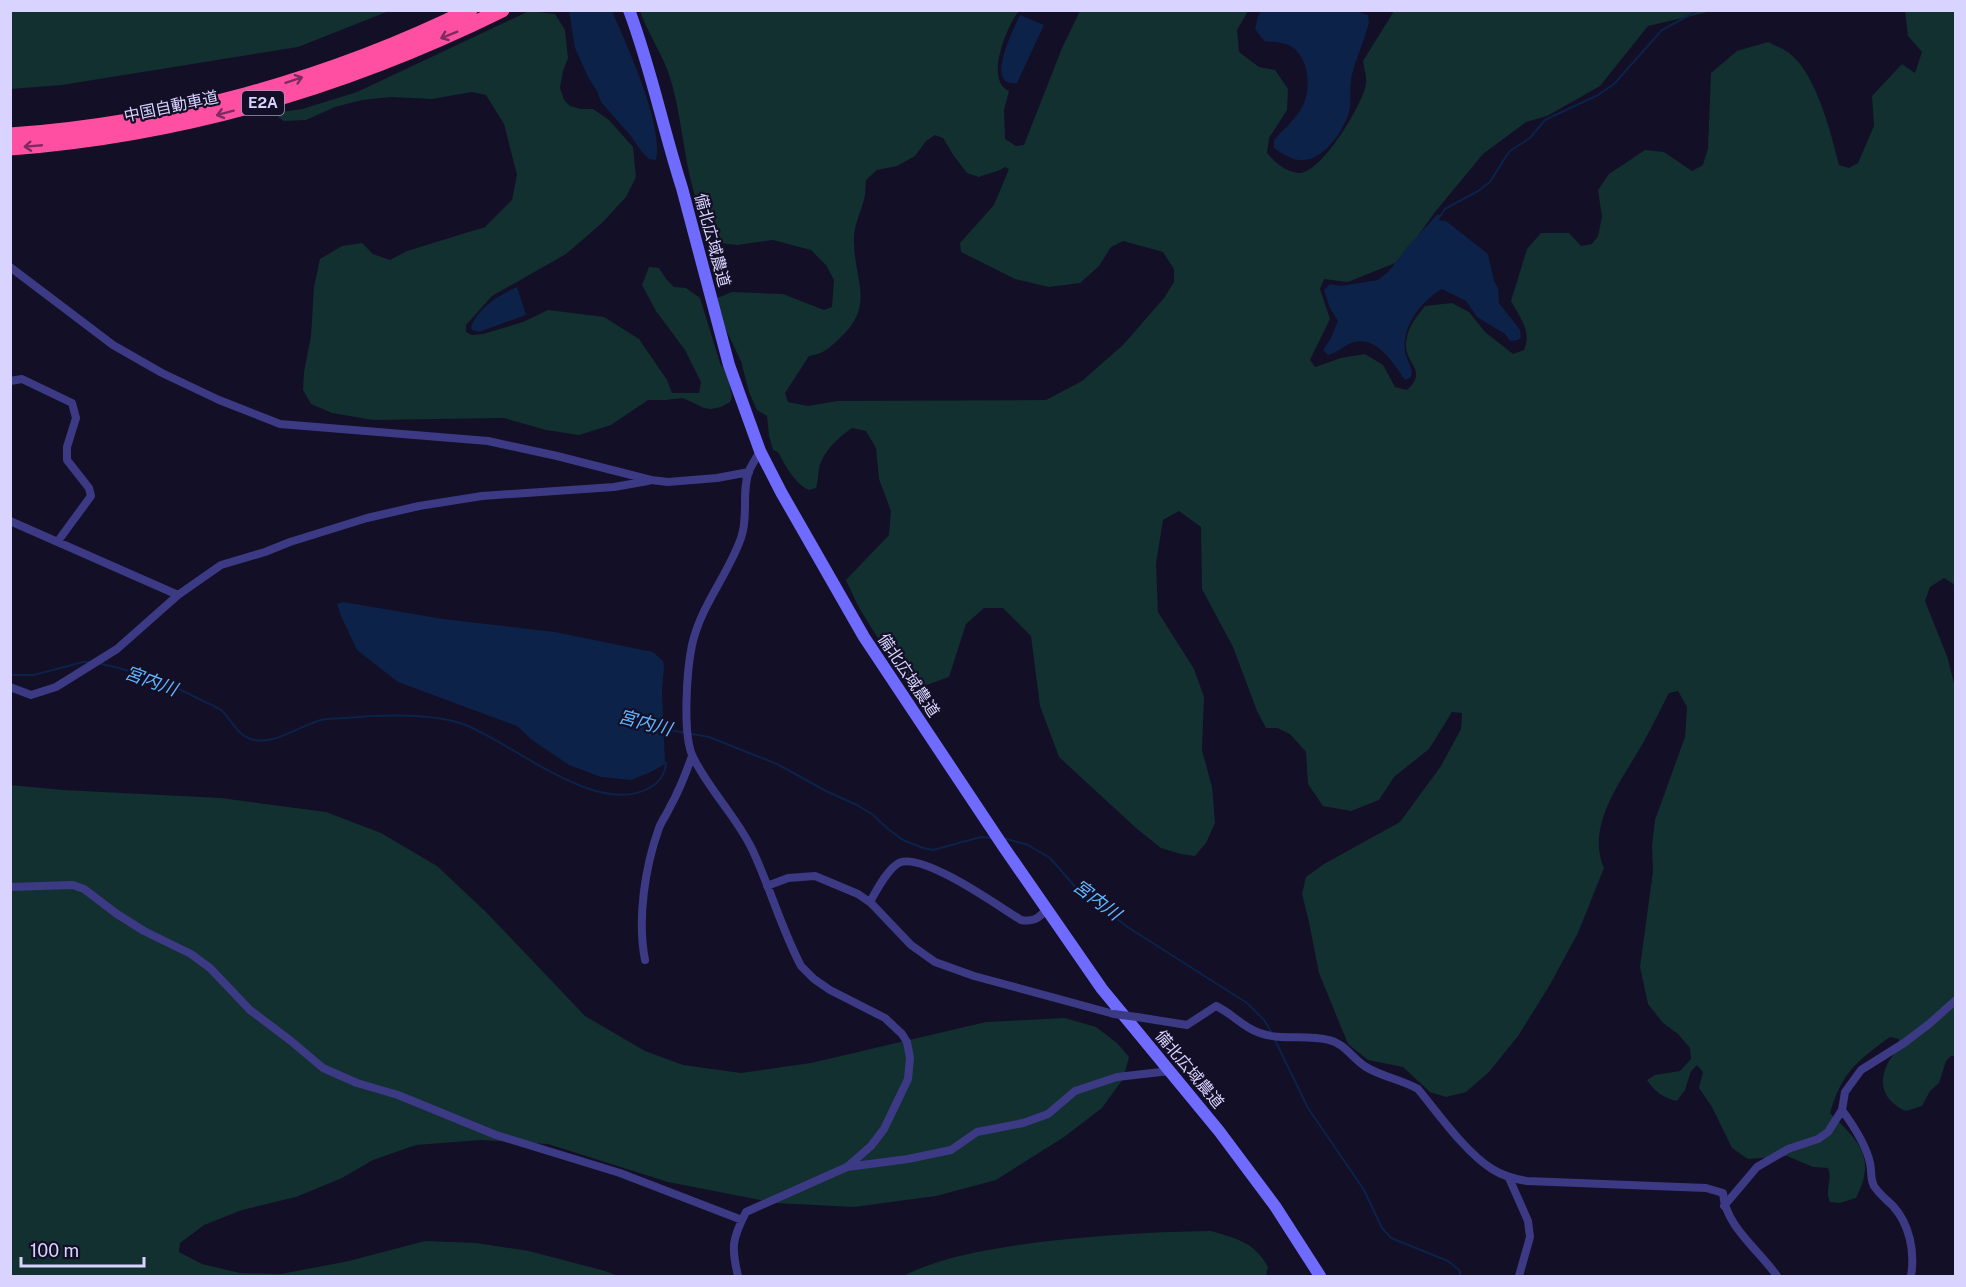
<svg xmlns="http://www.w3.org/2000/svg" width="1966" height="1287" font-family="'Public Sans','Noto Sans JP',sans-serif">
  <rect width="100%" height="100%" fill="#130f26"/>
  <path fill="#12302f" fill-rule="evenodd" d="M11 10H389V11L298 47 62 85 11 89Z
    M529 11 555 14 565 30 568 58 563 71 560 88 564 100 570 106 581 109H593L609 120 633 147 636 177 626 197 602 223 566 254 492 296 466 325V332L472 335 483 334 523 322 548 310 604 317 639 339 667 380 672 393H699L701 382 685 350 656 311 642 285 649 267 659 268 667 280 674 287 686 288 700 298 720 363 728 376 732 397 730 402 721 407 711 409 704 408 683 398 665 400H648L611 425 579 435 546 430 504 418 373 420 332 413 311 404 303 390 304 372 311 336 314 287 320 259 342 246 362 243 373 254 390 260 407 251 485 227 512 200 517 175 504 124 486 95 472 92 432 99 391 97 362 100 335 107 306 120 284 121 278 117 281 112 302 109 357 92Z
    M640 11H1031H1019C1007 26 984 80 1009 91L1004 110 1005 139 1016 146 1024 145 1062 48 1080 11H1248L1237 30 1239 52 1259 67 1275 70 1288 89 1287 110 1269 138 1267 153C1276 163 1284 171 1298 173 1320 176 1363 104 1366 84 1367 77 1364 68 1363 61L1394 11H1708L1704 13 1648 26 1600 86 1547 116 1526 122 1483 154 1435 212 1400 261 1348 282 1324 279 1320 289 1330 319 1310 360 1315 367 1341 358 1365 354 1383 365 1395 387 1407 390C1429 369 1404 364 1406 343 1407 328 1416 317 1425 306L1452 303 1469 312 1485 332 1513 354 1524 350C1532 331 1520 318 1511 301L1527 249 1541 233H1569L1581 246 1592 244 1598 236 1602 217 1598 190 1609 174 1645 150 1664 152 1692 171 1703 165 1708 148 1711 73 1737 51 1768 42C1775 46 1783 48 1789 53 1816 73 1831 133 1839 165L1849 168 1858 163 1874 126 1872 96 1902 64 1915 73 1922 52 1908 36 1905 11H1955V585L1944 578 1930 587 1925 601 1948 659 1955 688V1056H1951L1946 1061 1939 1083 1930 1091 1922 1106 1906 1111C1886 1103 1877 1085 1887 1065 1892 1054 1898 1053 1899 1039L1890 1037C1857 1061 1842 1072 1830 1113 1859 1142 1877 1157 1856 1198L1840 1203 1830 1202C1824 1189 1833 1181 1828 1168L1813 1167 1787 1156 1748 1159 1732 1148 1712 1107 1699 1088 1703 1072 1697 1065 1691 1071 1685 1090 1677 1101C1664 1098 1655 1092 1647 1080L1655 1075 1680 1071 1691 1059 1690 1048 1678 1034 1663 1023 1648 1004 1640 967 1653 871 1652 846 1655 820 1685 737 1687 707 1678 691 1669 693C1660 710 1652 727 1643 743 1623 779 1585 825 1604 868L1578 933 1548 988 1518 1036 1489 1072 1466 1092 1446 1097 1430 1092 1403 1067 1368 1060 1348 1044 1319 973 1309 922 1302 894 1306 877 1324 864 1400 822 1441 766 1461 729 1462 713 1452 712 1429 749 1394 777 1379 800 1351 811 1323 806 1308 784 1306 752 1290 734 1277 728H1266L1257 711 1233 647 1202 589 1201 527 1179 511 1163 520 1156 564 1158 612 1194 669 1204 697 1202 750 1212 787 1215 823 1206 843 1195 856 1181 854 1161 848 1136 828 1059 757 1040 706 1031 636 1003 608H984L966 624 949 677 921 687 905 682 858 606 846 580 889 535 891 511 879 479 876 448 866 431 852 428C839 437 822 452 819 469 818 475 818 481 816 488L809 490C795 484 785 465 778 452L773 450 769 436 767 416 757 410 749 392 741 361 725 328 717 298 732 292 783 294 824 310 832 307 834 280 826 265 811 250 773 240 737 245 721 243C716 237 710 231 707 225 682 179 685 117 667 69 659 49 647 31 640 11ZM935 135 943 138 954 156 967 173 979 177C988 173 996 173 1005 167L1009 169 994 205 960 243 961 252 1015 279 1049 287 1080 283 1099 266 1111 247 1123 241 1163 252 1174 269V282L1164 298 1123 345 1082 381 1046 400 837 401 808 406 788 402 785 393 809 356C825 353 828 349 840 338 875 306 855 282 854 243 853 228 859 217 863 203 866 196 865 188 866 180L877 170 897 166 915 156 926 141Z
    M10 785 63 790 221 798 326 812 381 833 437 866 486 912 585 1016 645 1051 683 1065 741 1073 811 1063 986 1022 1065 1018 1096 1027 1117 1043 1129 1057 1123 1079 1102 1108 1064 1137 996 1180 936 1196 854 1207 775 1203 668 1182 548 1144 481 1140 416 1145 373 1160 342 1178 296 1197 242 1210 204 1225 180 1243 179 1252 202 1264 240 1273 281 1274 349 1261 425 1241 476 1243 529 1251 605 1271 618 1276H11Z
    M1211 1231C1238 1239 1254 1242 1268 1267L1266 1276H903C939 1258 979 1251 1018 1245 1082 1236 1146 1232 1211 1231Z"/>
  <path fill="#0c2248" d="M569 11H612C626 43 664 126 656 160L649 159 642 152 630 135 601 102 597 91 588 77 575 48Z
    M1356 11 1368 15 1369 22C1365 40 1356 57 1352 75 1349 87 1352 101 1349 112 1343 132 1322 163 1299 160 1290 159 1281 153 1274 148V140C1282 131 1292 122 1299 112 1312 95 1311 60 1292 47 1284 42 1273 42 1264 41L1255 29 1258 16 1261 11Z
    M1020 15 1044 25 1017 83C983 88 1014 28 1020 15Z
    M1437 215H1441L1438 220 1446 221 1488 254 1494 281 1498 288 1499 303 1520 330 1521 337 1518 340 1510 341 1505 334 1477 317 1466 301 1442 289C1421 301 1402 326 1405 351 1406 360 1414 368 1411 377L1405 380C1393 363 1375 332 1349 344 1341 348 1337 353 1328 355L1323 350 1331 338 1338 321 1330 308 1324 290 1330 284 1340 286 1378 280 1389 271 1408 246Z
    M517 287 526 315 479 332 472 330 471 326C480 307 498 295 517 287Z
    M343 602 443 619 555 632 653 652 663 661 664 667 662 690 665 764 651 772 631 780 601 777 569 765 532 740 517 726 398 682 357 650 341 616 337 604Z"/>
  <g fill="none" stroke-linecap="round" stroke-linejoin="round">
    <path stroke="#0c2248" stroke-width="2" d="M1437 221 1445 209 1478 191 1490 182 1505 158 1510 151 1530 138 1545 120 1598 95 1614 84 1662 30 1699 10
      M98 663C137 672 165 681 201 700 207 703 215 706 221 710 232 720 238 737 254 740 276 744 298 727 318 721 326 718 336 719 345 718 379 715 431 713 463 724 512 742 597 818 649 788 659 783 665 775 666 763L663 762
      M10 675H34L83 662H90
      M663 729 709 737 777 764 826 791 857 805 872 814 888 829 903 840 923 848 933 850 981 837 991 838
      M1003 838 1028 845 1050 858 1078 890 1129 928 1247 1003 1264 1020 1272 1033
      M1274 1038 1308 1108 1364 1190 1382 1228 1391 1238 1448 1261 1459 1270 1461 1276"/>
    <path stroke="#3d3a85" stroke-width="8" d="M10 267 113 345 162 373 219 400 280 424 488 441 557 456 651 480 668 482 717 478 749 472
      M10 381 22 379 72 403 76 418 67 447V460L89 488 91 496 58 541
      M760 451C757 457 752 464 749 471 741 492 749 516 741 538 728 575 701 605 692 645 687 669 682 735 693 757 709 790 736 816 752 849 770 887 781 928 801 966L814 979 830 990 885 1018 902 1034 907 1042 910 1058 908 1079 884 1129 871 1146 847 1167
      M10 521 178 595
      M10 687 31 695 56 687 117 649 178 595 221 565 265 552 290 542 367 518 419 506 482 496 614 487 648 481
      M767 886 788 878 815 876 858 894 871 903 911 945 935 962 974 976 1114 1014
      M10 887 73 885 84 889 117 914 144 931 191 954 210 968 250 1010 291 1041 323 1068 357 1083 398 1095 496 1135 620 1173 742 1220
      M870 902C876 891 889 866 901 862 927 855 998 906 1021 920 1033 922 1038 919 1046 910
      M645 960C637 919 645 867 659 828 662 820 667 814 670 807 679 791 686 773 692 756
      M1137 1017 1187 1025 1216 1006C1232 1013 1243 1028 1260 1033 1281 1041 1307 1034 1329 1040 1344 1043 1353 1059 1366 1067 1382 1077 1401 1079 1418 1089 1438 1113 1465 1152 1492 1169 1503 1176 1514 1179 1527 1181L1706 1188 1723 1193C1725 1226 1759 1250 1777 1276
      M1842 1110C1853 1125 1866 1144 1870 1163 1872 1171 1870 1179 1874 1186 1879 1194 1887 1200 1893 1206 1910 1225 1915 1252 1911 1276
      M1509 1178 1528 1221 1530 1237 1519 1276
      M1724 1206 1757 1167 1788 1149 1818 1139 1828 1132 1842 1110 1845 1092 1861 1070 1904 1043 1929 1024 1956 1000
      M738 1276C731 1247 732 1239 746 1212L847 1167 908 1159 951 1150 977 1132 1023 1123 1048 1114 1075 1091 1117 1077 1170 1071"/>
    <path stroke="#6f6bff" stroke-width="12" d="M629 10C651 68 663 129 682 188L729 365 760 451 781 492 864 637 1003 846 1102 989 1219 1131 1275 1206 1320 1276"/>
    <path stroke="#ff4fa3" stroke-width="15" d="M10 135C168 124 328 80 470 10
      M10 148C181 135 348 86 502 10"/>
    <path stroke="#3d3a85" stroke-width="8" d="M1114 1014 1137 1017"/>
  </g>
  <defs><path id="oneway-shaft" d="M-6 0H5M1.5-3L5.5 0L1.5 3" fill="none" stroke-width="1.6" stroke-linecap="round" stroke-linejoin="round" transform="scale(1.5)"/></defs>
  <g stroke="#7d2c5e">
    <use href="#oneway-shaft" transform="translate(449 35) rotate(158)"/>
    <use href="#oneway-shaft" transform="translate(294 80) rotate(-18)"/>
    <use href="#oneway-shaft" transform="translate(225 113) rotate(165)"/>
    <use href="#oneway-shaft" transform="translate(33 146) rotate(175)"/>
  </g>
  <g text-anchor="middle" stroke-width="4.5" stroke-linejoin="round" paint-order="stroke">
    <rect fill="#130f26" stroke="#9e99be" stroke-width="1.5" x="242" y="91" width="42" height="24" rx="4.5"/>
    <g font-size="15" font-weight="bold" fill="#d9d4ff">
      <text x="263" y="108">E2A</text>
    </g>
    <g font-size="16" fill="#d9d4ff" stroke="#130f26">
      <text transform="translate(171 106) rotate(-12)" y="6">中国自動車道</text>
      <text transform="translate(713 240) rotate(75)" y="6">備北広域農道</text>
      <text transform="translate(909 675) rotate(56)" y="6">備北広域農道</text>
      <text transform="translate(1190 1069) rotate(50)" y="6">備北広域農道</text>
    </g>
    <g font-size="18" font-style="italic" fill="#62b6ff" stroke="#130f26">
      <text transform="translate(151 681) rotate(20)" y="6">宮内川</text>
      <text transform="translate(645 723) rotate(15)" y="6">宮内川</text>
      <text transform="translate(1097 900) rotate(37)" y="6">宮内川</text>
    </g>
  </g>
  <rect width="1966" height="1287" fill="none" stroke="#d9d4ff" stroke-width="24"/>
  <path d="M21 1257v9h123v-9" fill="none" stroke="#d9d4ff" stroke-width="3"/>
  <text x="30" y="1257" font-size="18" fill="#d9d4ff" stroke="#130f26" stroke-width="4.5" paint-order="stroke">100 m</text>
</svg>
